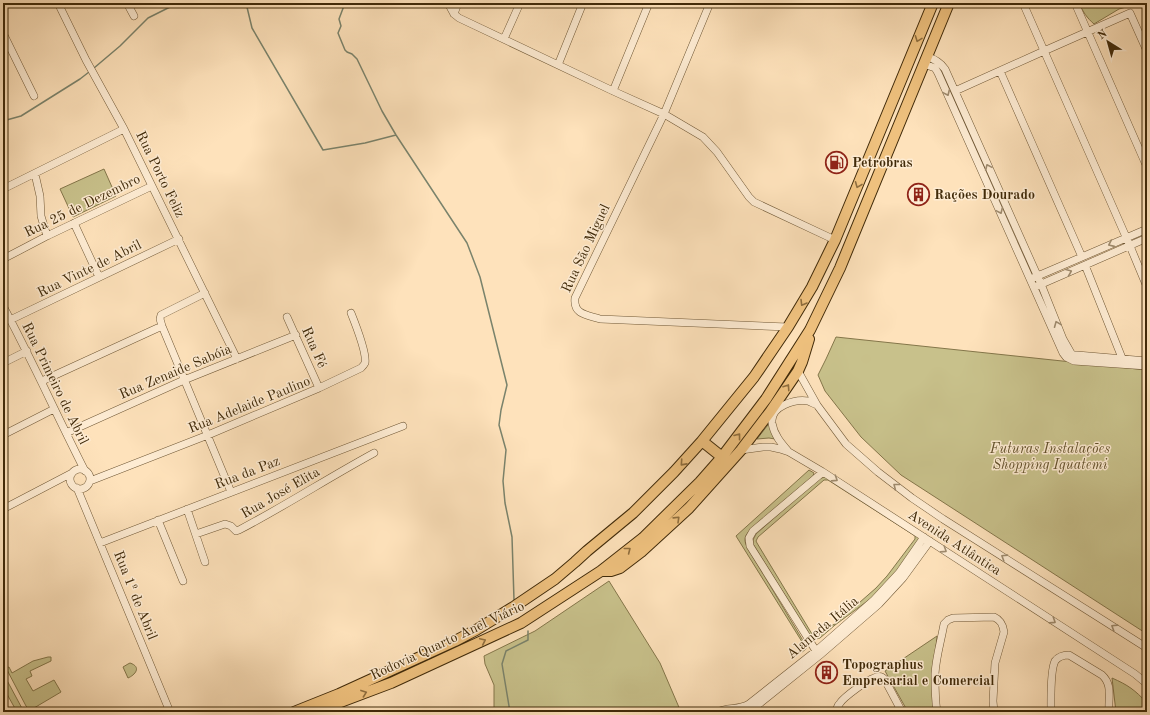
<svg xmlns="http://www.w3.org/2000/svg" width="1150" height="715" font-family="'Old Standard TT',serif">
  <rect width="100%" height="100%" fill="#fee2bb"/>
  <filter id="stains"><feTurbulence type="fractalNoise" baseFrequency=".005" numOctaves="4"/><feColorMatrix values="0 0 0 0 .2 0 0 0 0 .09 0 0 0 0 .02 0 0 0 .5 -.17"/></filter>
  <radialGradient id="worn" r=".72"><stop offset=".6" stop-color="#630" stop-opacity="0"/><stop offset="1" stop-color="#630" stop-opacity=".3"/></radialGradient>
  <path fill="#c8c18b" stroke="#84764a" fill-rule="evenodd" d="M1079 3H1141L1119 9 1094 24C1087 18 1083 12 1079 3Z
    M104 169 116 196 73 217 60 189Z
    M836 337 1147 370V634L901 475 861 437 825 391 818 375 826 359Z
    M771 421 775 439 769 438 757 439Z
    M809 470 814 473 813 476 751 529C745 536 743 538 747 547L805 644 806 649 802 652 804 648V645L736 536Z
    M825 477 921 536 904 563 881 591 835 625 820 638 816 639 811 637 753 544V540L756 534 818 479ZM824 480H828L912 534 915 536V539L887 576 876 588 835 624 812 634 757 543 756 541 758 537Z
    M609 581 660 663 681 712H494V685L485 664 484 656 535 631Z
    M937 636 933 679V712H908L885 671Z
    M48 657H51V661L30 671 32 676 26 679 33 691 54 680 61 692 34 708 29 709 26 706 6 668 9 667 12 673 33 661Z
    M130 663C142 667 135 675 128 678L123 667 128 664Z
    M3 673 24 712H17L3 687Z
    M1112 678C1128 685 1135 690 1147 703V712H1116Z"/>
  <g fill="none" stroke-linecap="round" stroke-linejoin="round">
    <path stroke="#7a836c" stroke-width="1.5" d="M246 3 252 28 323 150 365 143 396 135
      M345 3 339 19 341 26 338 33 340 38 345 50 347 52 352 54 357 59 382 111 396 135 467 243 480 277 507 385 501 410 499 425 506 450 503 481 505 503 512 537 514 600
      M94 68 120 46 148 18 178 3
      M3 121 21 116 80 79 89 72
      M510 712 502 664 506 651 528 640V631"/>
    <defs>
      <path id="minor" d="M58 3 86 60 124 129 237 359
        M127 3 134 16
        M448 3 454 14 459 18 613 91 664 114 703 137 717 152 749 197 754 202 835 240
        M710 3 664 114 575 298C573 315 588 315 600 319L788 327
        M1023 3 1130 246 1147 287
        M1075 3 1147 167
        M454 14 458 3
        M3 33 34 96
        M504 39 520 3
        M927 57C935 59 940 62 945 69L1041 284 1063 339 1071 353 1073 355H1077L1147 361
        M924 64 935 68 938 73 1063 353 1066 357 1074 361 1147 366
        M558 65 583 3
        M1000 71 1082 257
        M613 91 649 3
        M955 91 1044 51 1130 13 1147 51
        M35 174 40 196 41 216 47 236
        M3 189 124 129
        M74 223 99 277
        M3 259 47 236 152 186
        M1085 265 1124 363
        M1033 278 1147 229
        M1037 286 1147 238
        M205 293 161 315 160 319 162 326 231 492
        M3 306C32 360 57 416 85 471
        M287 317 319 388
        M10 320 179 239
        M3 363 27 351
        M798 371 817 405 846 444 878 472 912 498 943 519 1147 648
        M42 381 162 326
        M66 433 184 380 296 335
        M3 435 54 409
        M741 450 763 447H771L780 449 789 452 823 472 1135 674 1147 684
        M788 451C781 443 774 435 772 423 770 406 795 399 808 401 811 402 814 404 817 405
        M70 479a10 10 0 1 1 20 0a10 10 0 1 1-20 0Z
        M90 481 208 435 319 388 361 368C363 366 364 365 365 363 367 353 355 323 351 313
        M77 488 170 712
        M3 509 72 473
        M187 509 205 562
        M158 520 183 581
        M196 534 225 524 231 526 236 531 239 530C285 506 328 478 374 453
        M100 543 403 426
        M819 654 816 651 750 546 749 538 753 531 823 472
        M718 712C728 706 737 711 749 704L816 651 874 600 899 573 924 537
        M749 712 820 655 879 604 903 578 930 541
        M837 712C837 708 837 706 840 703 844 697 867 680 874 678 878 676 882 676 885 680L902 712
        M937 712C935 699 935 687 935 674 936 657 941 641 944 624L948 620 953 618 994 617C1001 620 1003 625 1004 632L995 663 993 701 994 712
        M1051 712C1051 701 1050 671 1055 661 1058 657 1064 655 1069 655L1102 675C1113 685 1108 698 1109 712"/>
      <path id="highway" d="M702 441 722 457
        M601 571H611L620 568 641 552 689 508 741 450 770 412 798 371 802 362 809 339
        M294 712 339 694 455 641 476 630 515 606 555 579 575 562 587 551 633 513 674 472 702 441 754 377 788 327 812 287 835 240 852 199 933 3
        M314 712 391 683 521 623 601 571 643 538 700 482 722 457 766 399 810 330 840 268 949 3"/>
    </defs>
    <use href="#minor" stroke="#705836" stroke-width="8"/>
    <use href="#highway" stroke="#402a09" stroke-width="12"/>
    <use href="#minor" stroke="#feecd3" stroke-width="7"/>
    <use href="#highway" stroke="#efc17e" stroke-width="10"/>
  </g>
  <defs><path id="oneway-chevron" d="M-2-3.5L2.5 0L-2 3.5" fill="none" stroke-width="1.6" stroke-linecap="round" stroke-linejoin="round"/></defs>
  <g stroke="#8f6e3e">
    <use href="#oneway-chevron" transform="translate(918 39) rotate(111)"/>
    <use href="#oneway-chevron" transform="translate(858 185) rotate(112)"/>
    <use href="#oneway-chevron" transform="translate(803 303) rotate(121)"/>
    <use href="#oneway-chevron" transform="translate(787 387) rotate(-56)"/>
    <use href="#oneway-chevron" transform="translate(738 436) rotate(-52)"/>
    <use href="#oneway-chevron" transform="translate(683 463) rotate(132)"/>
    <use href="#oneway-chevron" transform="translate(677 519) rotate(-44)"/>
    <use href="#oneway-chevron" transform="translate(628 550) rotate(-38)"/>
    <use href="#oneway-chevron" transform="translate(483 641) rotate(-25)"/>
    <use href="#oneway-chevron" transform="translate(364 693) rotate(-20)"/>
  </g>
  <g stroke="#9f8b6e">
    <use href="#oneway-chevron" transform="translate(947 93) rotate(66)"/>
    <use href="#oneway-chevron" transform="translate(988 167) rotate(-114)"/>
    <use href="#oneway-chevron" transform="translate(1000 211) rotate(66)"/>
    <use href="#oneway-chevron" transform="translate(1111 244) rotate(156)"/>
    <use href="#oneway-chevron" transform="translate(1069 272) rotate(-23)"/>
    <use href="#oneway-chevron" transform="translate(1057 324) rotate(-112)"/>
    <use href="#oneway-chevron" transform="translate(835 479) rotate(33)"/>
    <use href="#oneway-chevron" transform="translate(896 486) rotate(-142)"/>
    <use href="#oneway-chevron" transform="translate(944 550) rotate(33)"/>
    <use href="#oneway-chevron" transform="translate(1004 557) rotate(-148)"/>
    <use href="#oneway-chevron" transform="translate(1053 621) rotate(33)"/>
    <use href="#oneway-chevron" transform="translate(1114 627) rotate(-148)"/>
  </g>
  <defs>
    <symbol id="fuel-ring" viewBox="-11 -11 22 22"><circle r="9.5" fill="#feecd3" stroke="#8f2418" stroke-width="1.5"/><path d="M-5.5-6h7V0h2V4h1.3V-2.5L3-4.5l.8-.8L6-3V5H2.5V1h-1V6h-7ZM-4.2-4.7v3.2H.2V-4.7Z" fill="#8f2418"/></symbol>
    <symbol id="building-ring" viewBox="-11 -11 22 22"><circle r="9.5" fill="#feecd3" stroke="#8f2418" stroke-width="1.5"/><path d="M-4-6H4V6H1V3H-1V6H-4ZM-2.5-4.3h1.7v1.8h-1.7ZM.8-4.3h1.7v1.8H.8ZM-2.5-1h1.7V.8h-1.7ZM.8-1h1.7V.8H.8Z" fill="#8f2418"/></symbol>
  </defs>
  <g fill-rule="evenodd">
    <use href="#fuel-ring" x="824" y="150" width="25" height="25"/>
    <use href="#building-ring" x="906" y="182" width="25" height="25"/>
    <use href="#building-ring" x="814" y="660" width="25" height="25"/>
  </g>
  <g text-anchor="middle" stroke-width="3" stroke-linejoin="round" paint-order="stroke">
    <g font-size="14" font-weight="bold" fill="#402a09" stroke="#feecd3" text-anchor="start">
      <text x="852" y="167">Petrobras</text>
      <text x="934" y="199">Rações Dourado</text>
      <text x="842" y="669">Topographus<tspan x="842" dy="16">Empresarial e Comercial</tspan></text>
    </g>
    <g font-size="14" fill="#402a09" stroke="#feecd3">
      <text transform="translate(161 174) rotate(64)" y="5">Rua Porto Feliz</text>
      <text transform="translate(82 205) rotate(-26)" y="5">Rua 25 de Dezembro</text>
      <text transform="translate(585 248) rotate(-65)" y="5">Rua São Miguel</text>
      <text transform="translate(89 268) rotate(-26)" y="5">Rua Vinte de Abril</text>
      <text transform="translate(315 347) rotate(66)" y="5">Rua Fé</text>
      <text transform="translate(175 371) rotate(-23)" y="5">Rua Zenaide Sabóia</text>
      <text transform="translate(56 383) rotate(64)" y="5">Rua Primeiro de Abril</text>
      <text transform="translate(249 404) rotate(-22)" y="5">Rua Adelaide Paulino</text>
      <text transform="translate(247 472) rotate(-21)" y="5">Rua da Paz</text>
      <text transform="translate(280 492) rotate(-30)" y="5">Rua José Elita</text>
      <text transform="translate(955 542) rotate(33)" y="5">Avenida Atlântica</text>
      <text transform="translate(136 595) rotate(68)" y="5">Rua 1º de Abril</text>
      <text transform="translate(822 627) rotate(-40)" y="5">Alameda Itália</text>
      <text transform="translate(447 640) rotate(-25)" y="5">Rodovia Quarto Anel Viário</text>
    </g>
    <g font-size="14" font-style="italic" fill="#62502a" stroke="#feecd3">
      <text x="1050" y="453">Futuras Instalações<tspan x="1050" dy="16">Shopping Iguatemi</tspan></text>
    </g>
  </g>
  <rect width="1150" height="715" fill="none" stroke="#fee2bb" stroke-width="16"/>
  <rect x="4" y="4" width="1142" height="707" fill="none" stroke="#402a09" stroke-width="2"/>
  <rect x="8" y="8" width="1134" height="699" fill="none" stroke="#402a09"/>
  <g transform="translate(1108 42) rotate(323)" stroke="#feecd3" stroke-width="3" paint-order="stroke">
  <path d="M0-3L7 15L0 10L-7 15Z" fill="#402a09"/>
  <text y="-6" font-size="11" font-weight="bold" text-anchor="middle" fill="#402a09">N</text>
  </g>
  <rect width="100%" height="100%" filter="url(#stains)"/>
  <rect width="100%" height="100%" fill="url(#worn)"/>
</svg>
